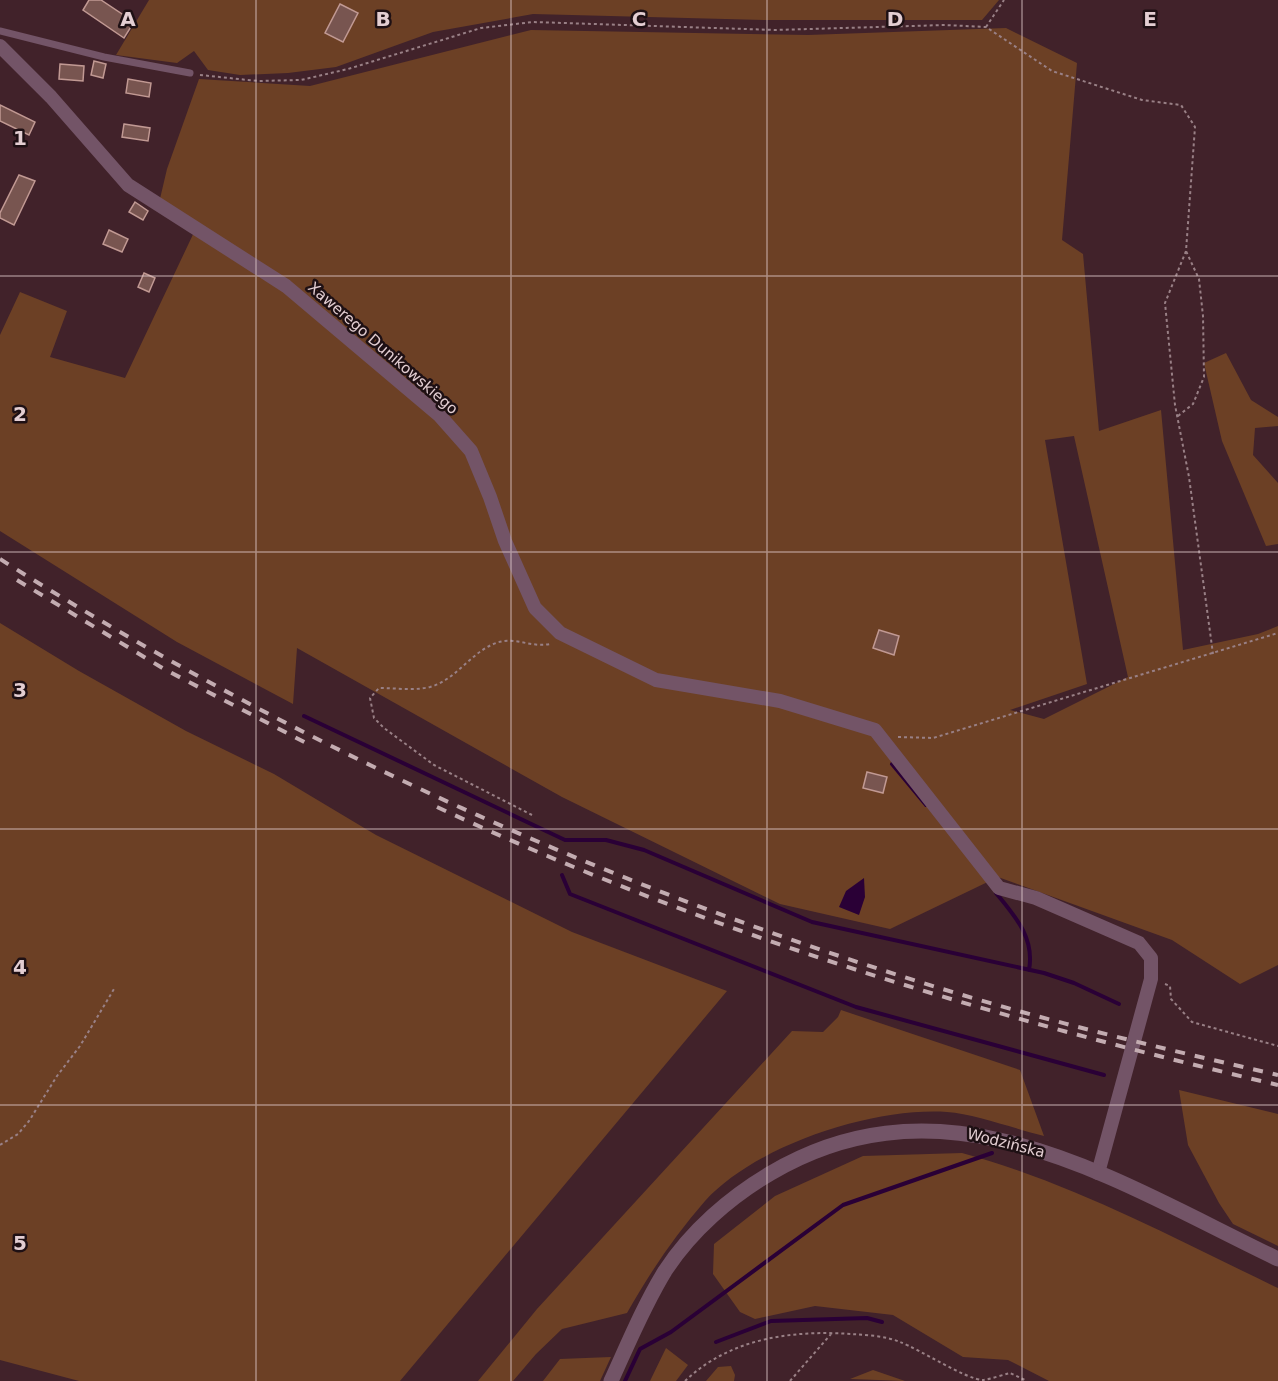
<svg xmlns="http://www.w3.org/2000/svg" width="1278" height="1381" font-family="'DejaVu Sans',sans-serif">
  <rect width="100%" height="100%" fill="#41222a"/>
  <path fill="#6c4025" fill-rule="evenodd" d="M149 0H999L982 20H765L533 14 433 32 336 67 288 73 240 75 208 70 194 51 177 63 116 55Z
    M1006 28 1077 63 1062 240 1083 254 1099 431 1161 410 1183 650 1258 634 1278 626V965L1240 984 1172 940 998 877 890 929 780 904 562 797 297 648 293 704 177 642 0 531V335L20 292 67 311 50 357 125 378 197 226 159 203 167 169 199 79 310 86 531 30 808 35ZM1074 436 1128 677 1044 719 1010 710 1087 684 1045 440Z
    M1226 353 1251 400 1278 417V426L1255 428 1253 455 1278 483V544L1266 546 1222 441 1204 363Z
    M0 623 79 671 186 731 274 774 376 835 572 932 727 991 400 1381H79L0 1360Z
    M841 1010 1020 1070 1044 1136C1015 1129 975 1114 947 1112 873 1107 756 1145 705 1201 675 1235 649 1274 627 1313L562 1329 536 1354 513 1381H478L537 1309 792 1031 823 1032 838 1017Z
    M1179 1090 1278 1114V1246L1233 1224 1219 1203 1188 1145Z
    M962 1153C1073 1183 1175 1239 1278 1288V1381H1049L1008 1360 963 1357 893 1315 815 1306 755 1319 740 1312 713 1274 714 1244 775 1196 863 1156Z
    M666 1348 688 1365 676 1381H650Z
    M611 1357 600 1381H543L560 1359Z
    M731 1366 735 1375 734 1381H706L718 1367Z
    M873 1370 905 1381 850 1379Z"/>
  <path fill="#2a0036" d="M864 878 865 897 859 915 839 907 846 891Z"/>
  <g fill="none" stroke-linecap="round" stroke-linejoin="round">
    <path stroke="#2a0036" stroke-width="4" d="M304 716 565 840H606L644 850 812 922 1044 973 1074 983 1119 1004
      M892 764 926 805
      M562 875 570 894 856 1007 1104 1075
      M996 893C1015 916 1035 938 1029 970
      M716 1342 771 1321 867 1318 882 1322
      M625 1381 640 1349 671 1332 843 1205 992 1153"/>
  </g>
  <path fill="#785550" stroke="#c19993" stroke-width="1.5" d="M89 0H101L134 22 124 38 83 10Z
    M340 4 358 13 343 42 325 33Z
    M94 61 106 64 103 78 91 75Z
    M60 64 84 66 83 81 59 79Z
    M128 79 151 83 149 97 126 93Z
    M0 105 35 122 29 135 0 121Z
    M124 124 150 128 148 141 122 137Z
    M19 175 35 181 14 225 0 218V213Z
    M135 202 148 211 143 220 129 212Z
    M109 230 128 239 122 252 103 244Z
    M144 273 155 278 149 292 138 287Z
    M879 630 899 636 894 655 873 648Z
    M867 772 887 777 883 793 863 788Z"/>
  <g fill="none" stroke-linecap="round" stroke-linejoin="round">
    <path stroke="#998086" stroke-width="2" stroke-dasharray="3 3" stroke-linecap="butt" d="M986 27 1004 0
      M200 75 258 81 301 80 348 69 481 28 533 22 775 30 945 25 986 27 1052 71 1142 100 1181 105 1195 127 1186 251 1165 303 1175 405 1189 477 1213 654
      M1178 416 1193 404 1204 377 1203 316 1199 279 1186 251
      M898 737 933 738 1278 633
      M532 815 434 765 384 728 374 718 370 698 379 688C396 688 413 691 430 687 456 680 471 652 496 643 514 636 531 648 550 644
      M1165 984 1170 986 1171 999 1192 1022 1278 1046
      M0 1145 18 1134 29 1121 57 1076 80 1046 114 989
      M685 1381C730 1338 792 1330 851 1334 867 1335 886 1336 900 1342 919 1349 967 1380 983 1380 991 1379 1002 1375 1010 1373L1027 1381
      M790 1381 831 1334"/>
    <path stroke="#735467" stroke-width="7" d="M0 31 104 57 190 73"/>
    <path stroke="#735467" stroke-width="14" d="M0 46 51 97 128 185 286 286 440 416 471 451 490 497 505 541 535 608 560 633 656 680 780 701 875 730 999 888 1036 898 1107 929 1139 943 1151 958V979L1098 1173"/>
    <path stroke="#735467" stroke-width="15" d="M611 1381C628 1344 644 1305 665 1271 691 1231 730 1197 771 1173 948 1069 1117 1182 1278 1259"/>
    <path stroke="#c3acb1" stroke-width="4" stroke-dasharray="10 10" stroke-linecap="butt" d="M0 559C281 737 584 876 901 976 1025 1016 1151 1046 1278 1075
      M17 580 164 669 310 745
      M437 807C707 933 988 1017 1278 1085"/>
  </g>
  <path fill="none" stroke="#e3ced2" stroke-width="1.5" stroke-opacity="0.55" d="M256 0V1381M511 0V1381M767 0V1381M1022 0V1381M0 276H1278M0 552H1278M0 829H1278M0 1105H1278"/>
  <g text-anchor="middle" stroke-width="5" stroke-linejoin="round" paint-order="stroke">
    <g font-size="15" fill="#e3ced2" stroke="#1e1014">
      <text transform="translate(383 348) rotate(41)" y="5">Xawerego Dunikowskiego</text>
      <text transform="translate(1006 1143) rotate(14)" y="5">Wodzińska</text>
    </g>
  </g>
  <g font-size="20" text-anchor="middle" font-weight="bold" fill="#e3ced2" stroke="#1e1014" stroke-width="5" stroke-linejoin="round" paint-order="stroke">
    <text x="128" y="26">A</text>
    <text x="383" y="26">B</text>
    <text x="639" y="26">C</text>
    <text x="895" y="26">D</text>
    <text x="1150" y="26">E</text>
    <text x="20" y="145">1</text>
    <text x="20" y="421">2</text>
    <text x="20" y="697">3</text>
    <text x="20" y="974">4</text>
    <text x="20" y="1250">5</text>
  </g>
</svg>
